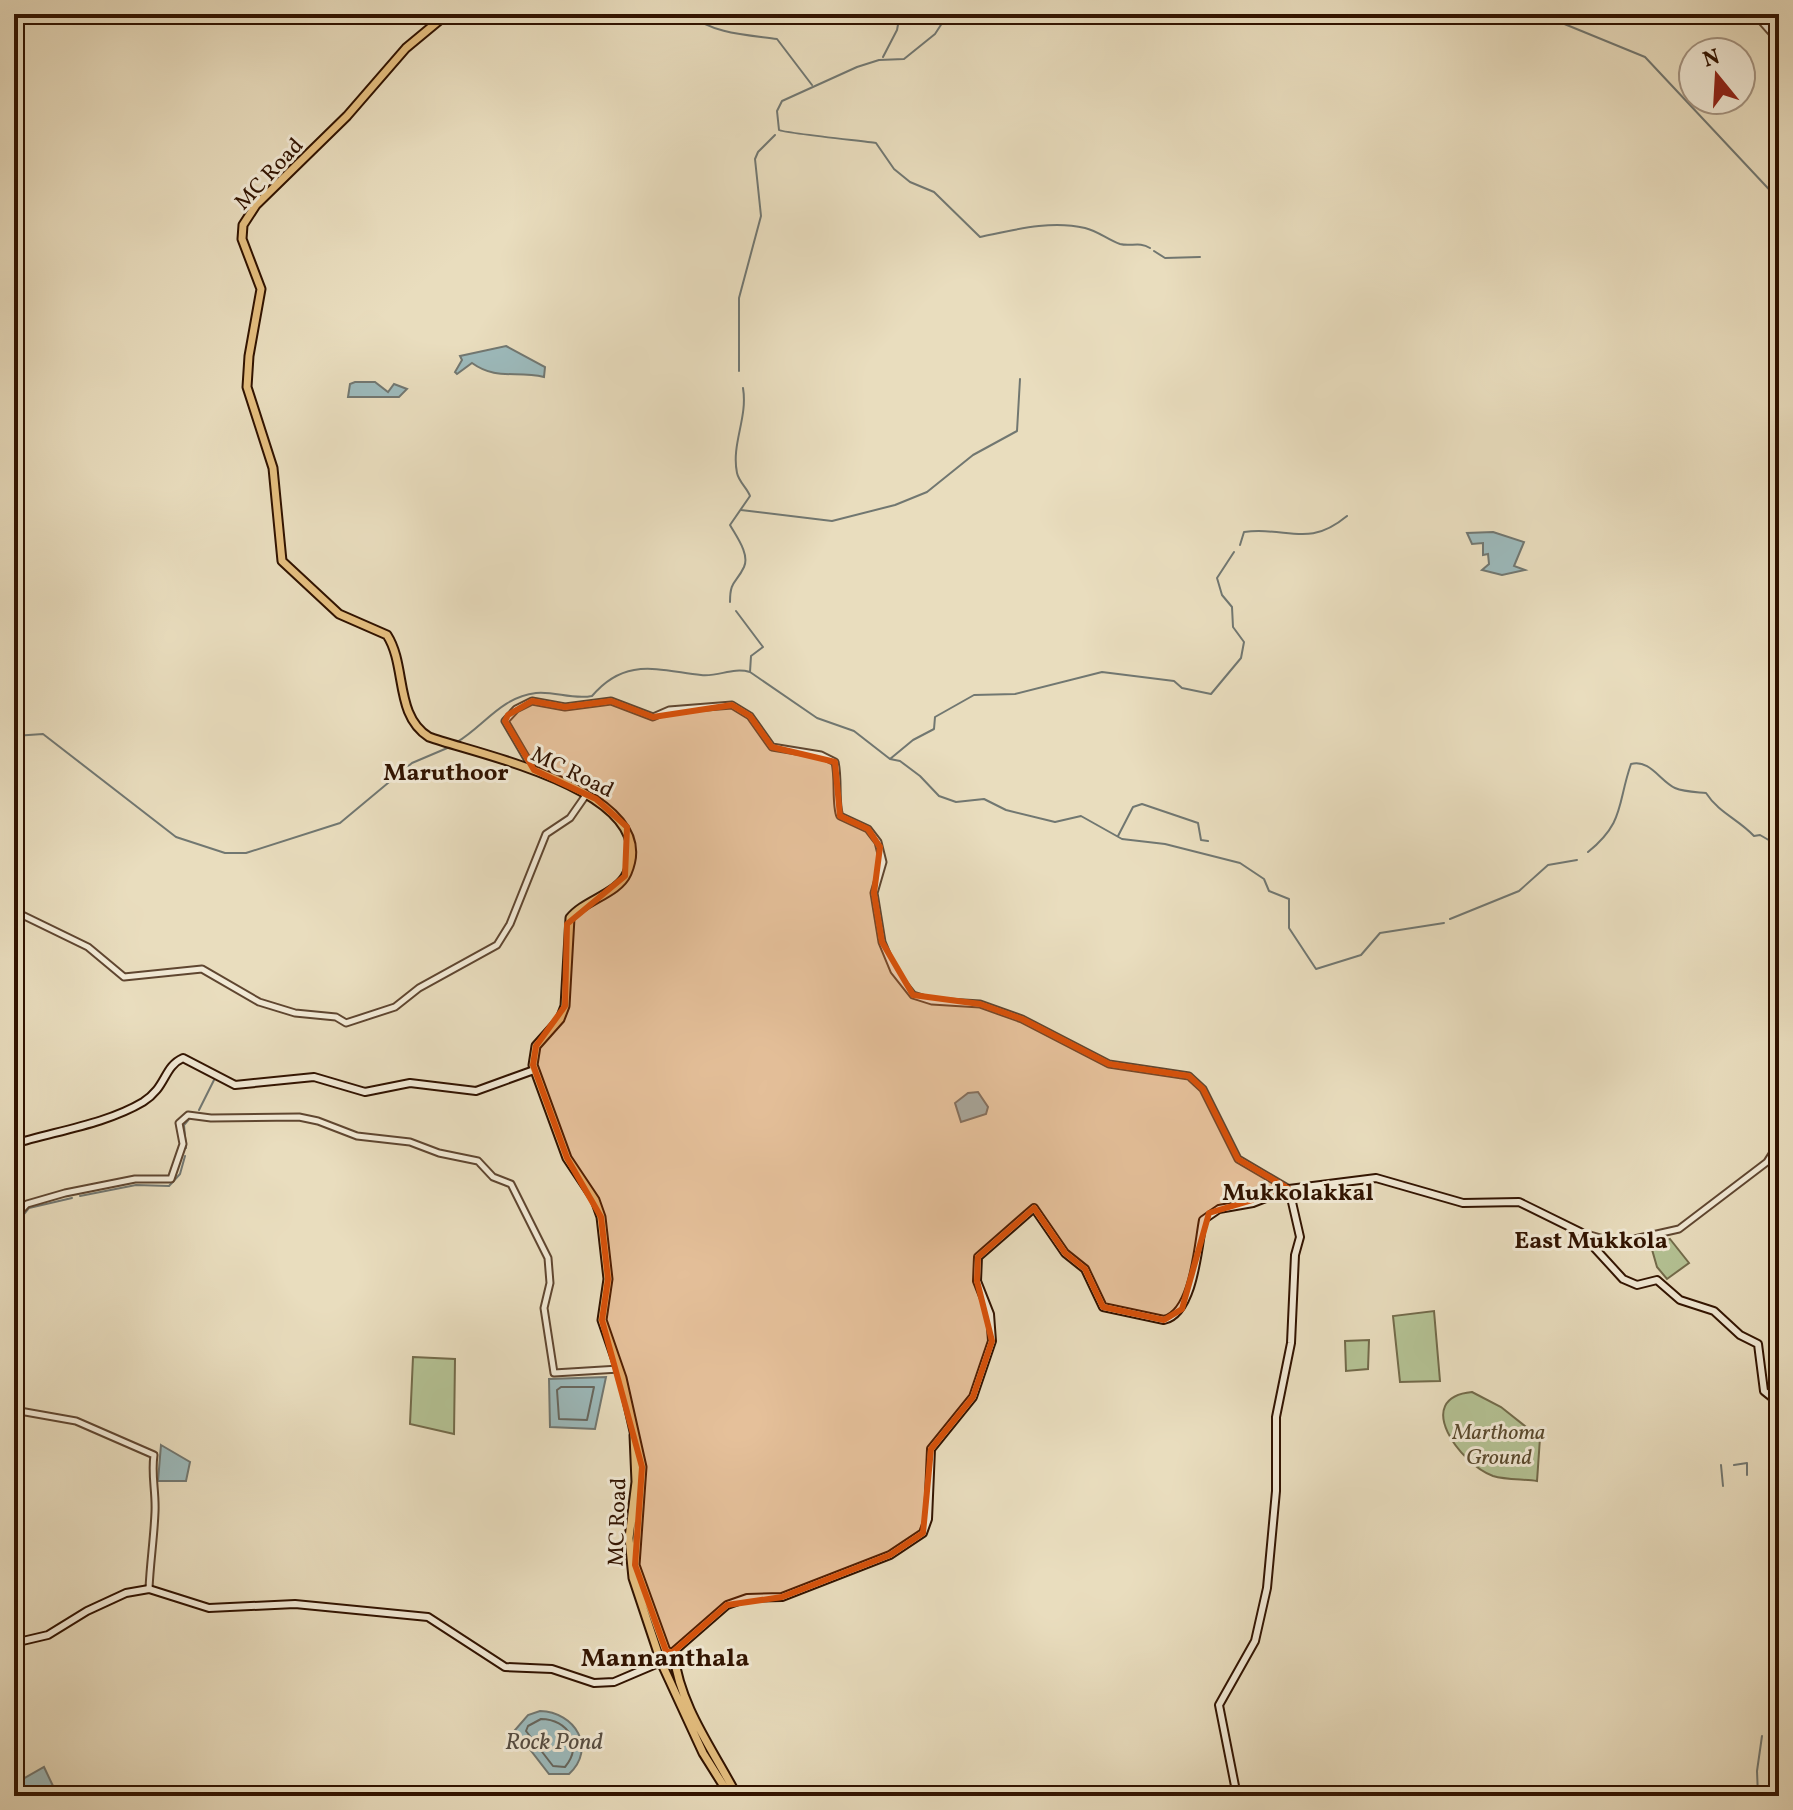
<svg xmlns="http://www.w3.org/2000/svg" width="1793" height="1810" font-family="Vollkorn,serif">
  <rect width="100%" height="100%" fill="#e9ddbe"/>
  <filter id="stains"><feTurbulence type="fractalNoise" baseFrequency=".0025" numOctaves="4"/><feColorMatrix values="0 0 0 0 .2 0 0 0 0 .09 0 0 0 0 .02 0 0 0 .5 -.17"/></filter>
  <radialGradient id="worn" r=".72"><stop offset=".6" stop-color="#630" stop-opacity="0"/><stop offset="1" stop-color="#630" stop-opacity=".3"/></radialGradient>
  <path fill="#b4c294" stroke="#726a4a" stroke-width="2" d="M1670 1239 1689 1263 1667 1279 1657 1267 1651 1246Z
    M1434 1311 1440 1381 1400 1382 1393 1316Z
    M1369 1340 1368 1369 1346 1371 1345 1341Z
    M413 1357 455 1359 454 1434 410 1424Z
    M1472 1392 1501 1407 1540 1438 1537 1481C1523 1479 1506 1480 1493 1476 1461 1465 1411 1398 1472 1392Z"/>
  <path fill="#9cbabc" stroke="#717771" stroke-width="2" d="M506 346 545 367 544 377C516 370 497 381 472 363L457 374 455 372 462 360 460 356Z
    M355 382H375L388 392 394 384 407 389 399 397H348L350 384Z
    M1493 532 1524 542 1514 566 1525 570 1502 575 1482 570 1489 564 1488 554 1483 555V543L1472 544 1467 533Z
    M978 1092 988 1107 986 1114 961 1122 955 1103 968 1093Z
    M606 1377 595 1429 550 1427 549 1379Z
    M161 1445 190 1462 186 1481H158Z
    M540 1711C575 1712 597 1748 569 1774H549L515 1730 528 1715Z
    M44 1767 53 1786 38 1796H14V1784Z"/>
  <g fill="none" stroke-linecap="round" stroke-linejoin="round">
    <path stroke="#66665e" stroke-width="2" d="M561 1387H594L587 1420 559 1419 557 1390Z
      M541 1719C568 1719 584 1745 565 1767L553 1766 526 1731 528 1726Z"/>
    <path stroke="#717771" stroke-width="2" d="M690 14C712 34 748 35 777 39L812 85
      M948 14 935 34 904 59 879 60 857 67 782 101 777 111 779 130C784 133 862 141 876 143L894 169 910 182 934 192 980 237C1014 230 1050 220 1085 228 1098 231 1108 240 1120 244 1131 247 1139 241 1150 248
      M1540 14 1645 57 1779 200
      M883 57 897 30 900 14
      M1154 251 1165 258 1200 257
      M739 371V298L761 216 755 159 758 152 775 135
      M741 510 832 521 895 505 927 492 973 455 1017 431 1020 379
      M1240 545 1244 532C1288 526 1307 549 1347 516
      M730 602C730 580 736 584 744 567 750 554 736 536 730 525L750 496C747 488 739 482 737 473 731 444 748 418 743 388
      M750 672 817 718 854 731 890 759 900 761 920 776 939 796 956 802 984 799 1006 810 1055 822 1081 816 1122 839 1165 844 1240 863 1264 879 1269 891 1289 899V928L1316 969 1361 955 1380 933 1444 923
      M14 736 43 734 176 837 225 853H246L340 823 412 763 452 746
      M457 742C484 726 501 697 536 693 555 691 572 700 592 696 625 657 657 670 701 675 719 677 732 667 750 672L751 656 763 647 736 611
      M890 759 913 740 934 729 935 717 974 695 1015 694 1102 672 1174 681 1182 688 1211 694 1241 658 1244 642 1233 627 1232 607 1222 595 1217 578 1234 552
      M1118 836 1133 807 1142 804 1198 823 1201 840 1208 841
      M1588 852C1625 822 1617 804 1631 764 1650 759 1660 781 1675 788 1684 792 1696 792 1706 793 1719 813 1738 819 1754 836L1760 835 1779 846
      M1450 919 1519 891 1548 865 1577 860
      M199 1110 214 1080
      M186 1148 184 1125 190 1118
      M80 1196 136 1185 169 1186 180 1174 185 1156
      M14 1227 29 1208 72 1198
      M69 1422 82 1426
      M117 1442 133 1448
      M1721 1465 1723 1486
      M1734 1465 1747 1463V1475
      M1758 1796 1757 1771 1762 1736"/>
    <defs>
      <path id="tertiary" d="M1755 14 1779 41
        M533 769 505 721 516 709 532 701 565 707 611 701 653 717 669 710 732 705 750 716 772 747 821 755 835 762C839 779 835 805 840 816L868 829 878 842 883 862 874 893 882 942 894 971 913 995 932 1001 980 1004 1022 1019 1109 1064 1189 1076 1203 1089 1238 1159 1289 1189
        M14 911 88 947 124 977 202 969 259 1002 295 1013 336 1017 346 1023 395 1007 419 988 497 945 510 924 546 834 570 818 586 795
        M14 1218 27 1204 65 1193 135 1179H171L183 1144 179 1123 188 1115 211 1118 299 1117 318 1121 357 1136 410 1142 439 1153 478 1161 493 1177 511 1184 548 1258 550 1283 544 1308 554 1373 619 1369
        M1583 1233 1611 1241 1630 1240 1679 1229 1767 1162 1779 1143
        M14 1410 76 1421 154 1455C151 1475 156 1491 155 1512 154 1538 150 1564 149 1589"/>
      <path id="secondary" d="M14 1144C56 1131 106 1124 143 1102 167 1087 163 1067 183 1058L235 1085 314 1077 365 1092 410 1083 476 1091 534 1070
        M14 1643 48 1635 87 1611 126 1593 149 1589 209 1608 295 1604 428 1617 505 1667 552 1669 594 1683 614 1682 661 1662
        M672 1653 727 1605 747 1598 782 1597 890 1555 923 1533 928 1519 931 1449 973 1397 992 1341 990 1314 977 1281 978 1257 1034 1208 1065 1253 1085 1269 1103 1307 1164 1320C1194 1313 1198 1247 1203 1220L1219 1209 1253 1203 1289 1189 1376 1178 1463 1203 1519 1202 1580 1232 1623 1279 1637 1285 1657 1280 1680 1300 1714 1311 1740 1335 1758 1344 1764 1391 1779 1403
        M1237 1796 1219 1705 1255 1641 1267 1588 1276 1491V1417L1291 1343 1295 1255 1300 1237 1289 1189"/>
      <path id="primary" d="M447 14 406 48 347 116 256 205 243 225 242 239 261 289 249 356 247 387 273 468 282 561 339 614 387 635C407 666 394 715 429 737 479 755 663 791 627 873 618 894 584 900 570 918L565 1006 560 1019 536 1046 533 1065 567 1158 595 1200 601 1217 608 1279 602 1320 622 1378 642 1467 635 1565 666 1651
        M634 1435 636 1482 629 1538 633 1578 661 1662 703 1753 730 1796
        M666 1651 674 1655C680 1707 714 1751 737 1796"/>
    </defs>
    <use href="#tertiary" stroke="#5f4630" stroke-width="9"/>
    <use href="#secondary" stroke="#311300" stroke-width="10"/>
    <use href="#primary" stroke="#311300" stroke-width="11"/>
    <use href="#tertiary" stroke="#f1e9d5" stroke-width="5"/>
    <use href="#secondary" stroke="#f1e9d5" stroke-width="6"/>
    <use href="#primary" stroke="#e4be7f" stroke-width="7"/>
  </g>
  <path fill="#d6520b" fill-opacity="0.2" stroke="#d6520b" stroke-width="6" stroke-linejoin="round" d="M532 701 565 707 611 701 653 717 732 705 750 716 772 747 835 762 840 816 868 829 880 847 874 893 882 942 913 995 980 1004 1022 1019 1109 1064 1189 1076 1203 1089 1238 1159 1289 1189 1209 1213 1182 1309 1164 1320 1103 1307 1085 1269 1065 1253 1034 1208 978 1257 977 1281 992 1341 973 1397 931 1449 923 1533 890 1555 782 1597 727 1605 672 1653 666 1651 635 1565 642 1467 602 1320 608 1279 601 1217 567 1158 533 1065 536 1046 565 1006 567 924 625 876 627 827 596 799 534 770 505 721 508 715Z"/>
  <g text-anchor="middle" stroke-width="6" stroke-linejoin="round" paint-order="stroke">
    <g font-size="22" fill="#311300" stroke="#f1e9d5">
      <text transform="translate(268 173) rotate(-47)" y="8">MC Road</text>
      <text transform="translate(573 771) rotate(26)" y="8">MC Road</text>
      <text transform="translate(616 1522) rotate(-88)" y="8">MC Road</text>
    </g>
    <g font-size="22" font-style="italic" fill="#58482c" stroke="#f1e9d5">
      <text x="1499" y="1439">Marthoma<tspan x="1499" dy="25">Ground</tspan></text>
    </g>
    <g font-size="24" font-weight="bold" fill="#311300" stroke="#f1e9d5">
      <text x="446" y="780">Maruthoor</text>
      <text x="1298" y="1200">Mukkolakkal</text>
      <text x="1591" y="1248">East Mukkola</text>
    </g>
    <g font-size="24" font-style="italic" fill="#564d42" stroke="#f1e9d5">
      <text x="554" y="1749">Rock Pond</text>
    </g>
    <g font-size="26" font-weight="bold" fill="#311300" stroke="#f1e9d5">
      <text x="665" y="1666">Mannanthala</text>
    </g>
  </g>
  <rect width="1793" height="1810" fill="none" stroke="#e9ddbe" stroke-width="48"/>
  <rect x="16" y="16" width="1761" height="1778" fill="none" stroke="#311300" stroke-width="4"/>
  <rect x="24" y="24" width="1745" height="1762" fill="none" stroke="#311300" stroke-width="2"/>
  <g transform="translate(1717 76) rotate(342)"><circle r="38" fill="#f1e9d5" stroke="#a49380" stroke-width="2"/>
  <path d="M0-6L14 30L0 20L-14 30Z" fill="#8f2418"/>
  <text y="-12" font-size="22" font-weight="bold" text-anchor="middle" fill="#311300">N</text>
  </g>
  <rect width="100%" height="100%" filter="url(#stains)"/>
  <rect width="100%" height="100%" fill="url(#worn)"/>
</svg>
